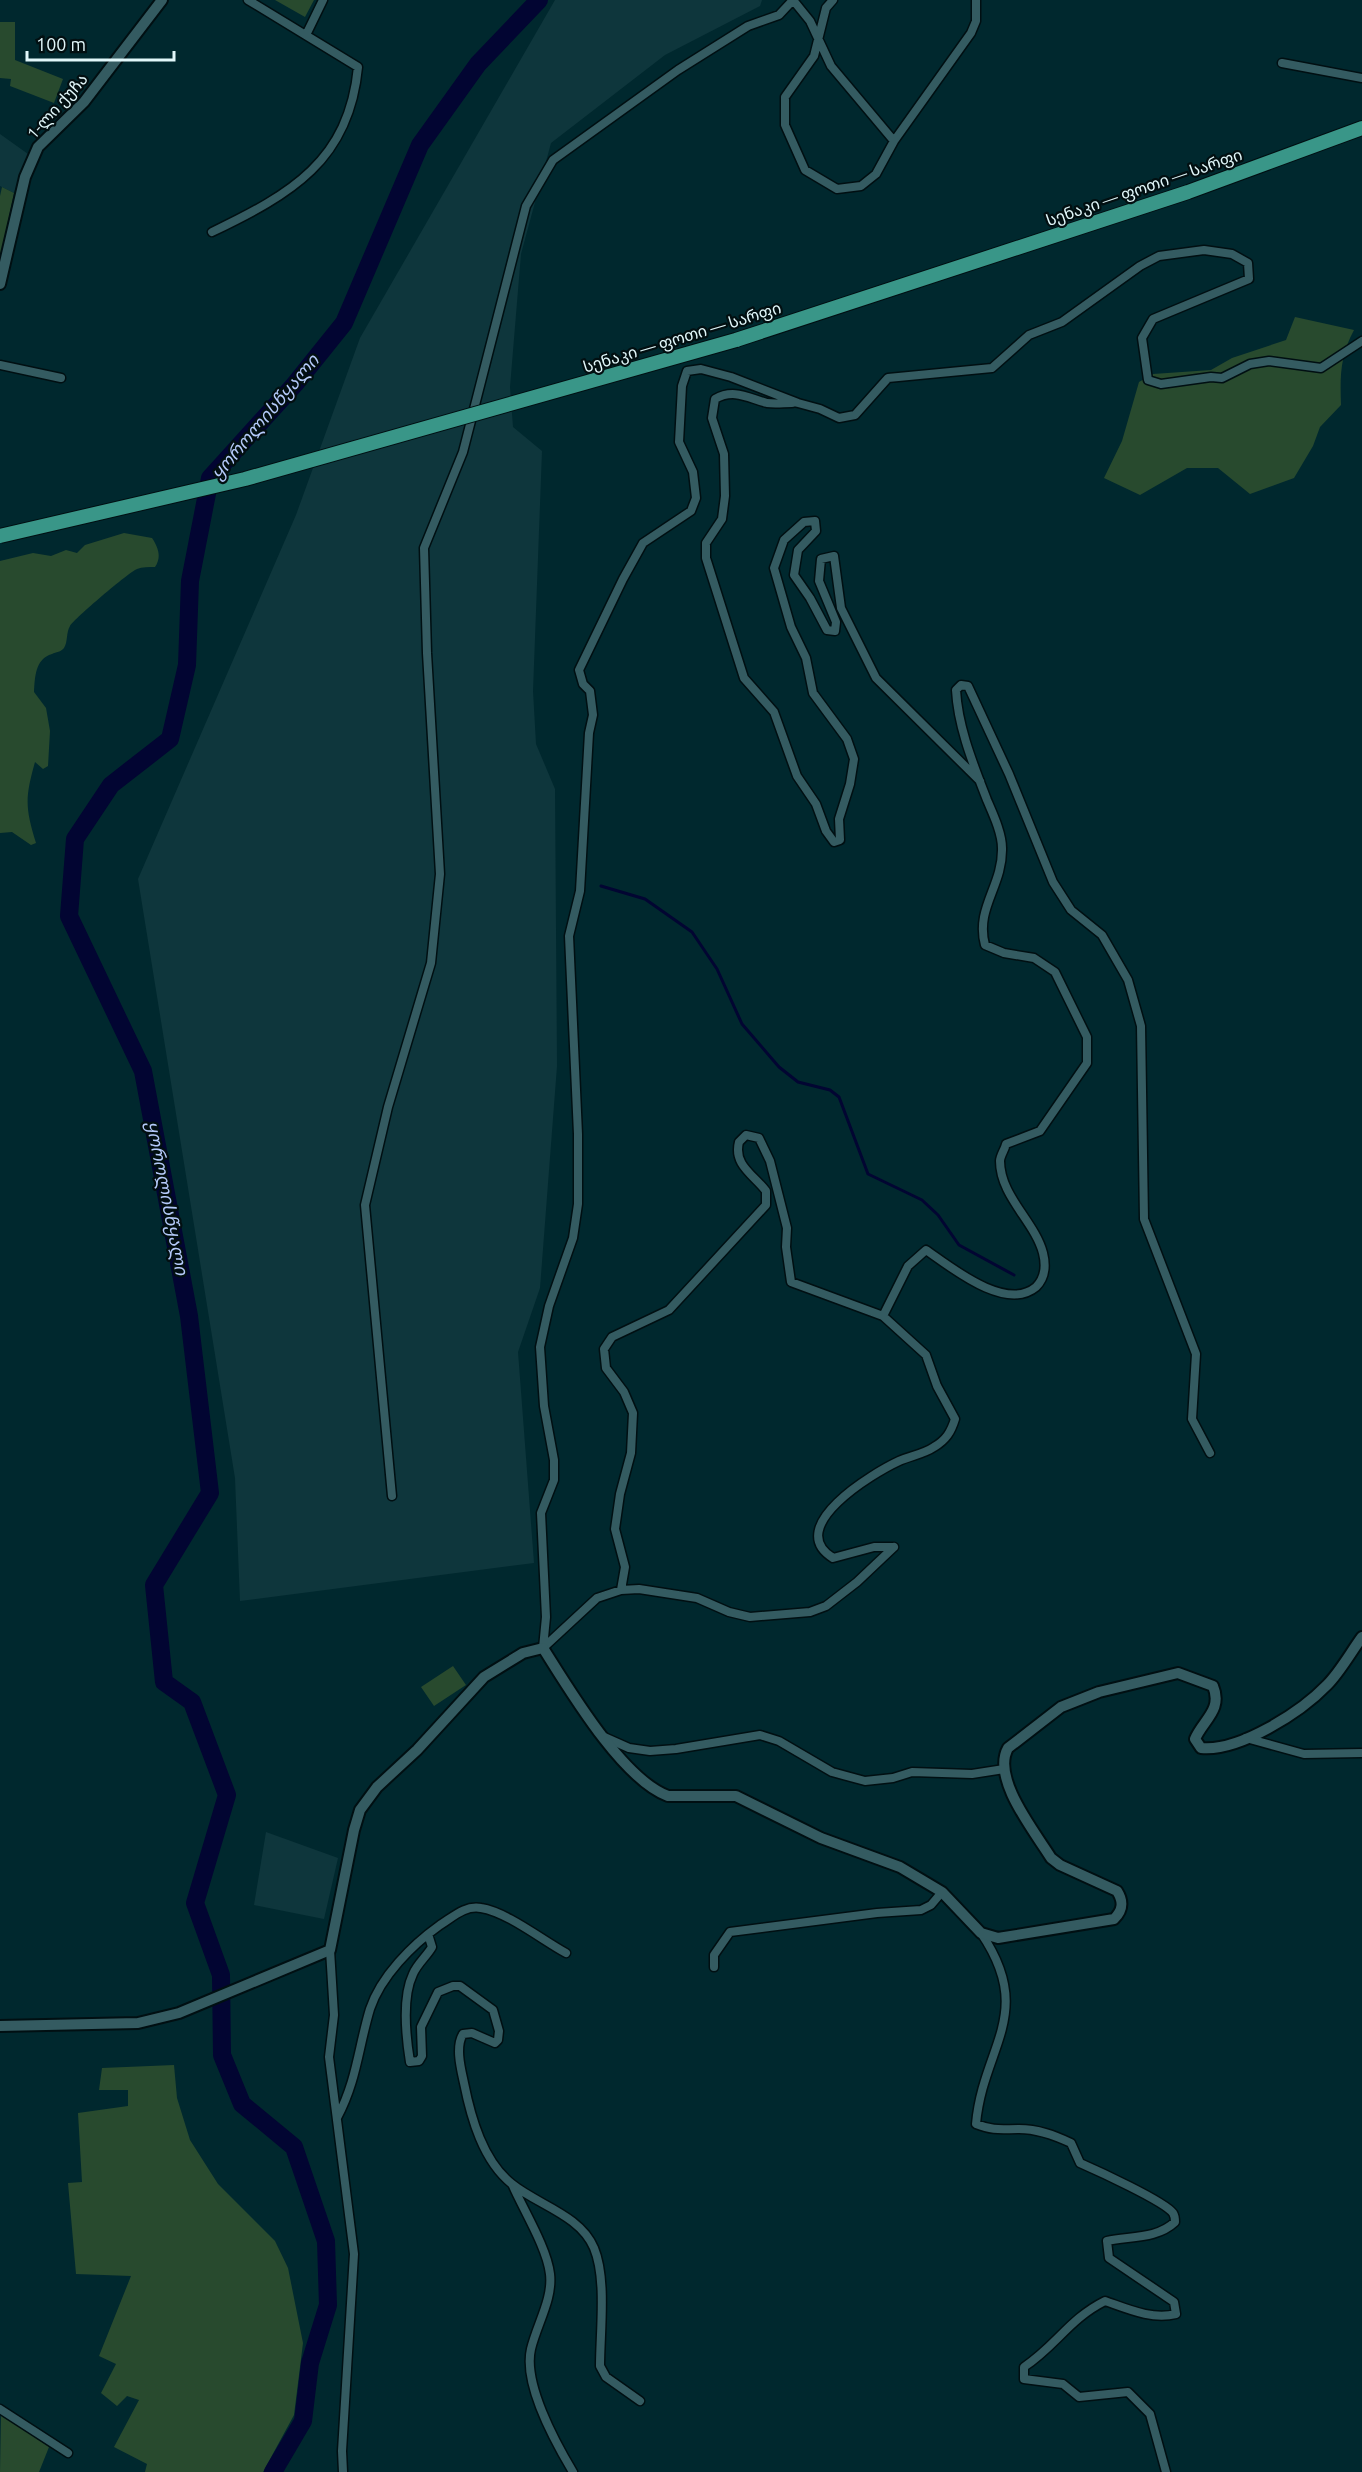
<svg xmlns="http://www.w3.org/2000/svg" width="1362" height="2472" font-family="Ubuntu,'Noto Sans Georgian',sans-serif">
  <rect width="100%" height="100%" fill="#00282e"/>
  <path fill="#0e363c" d="M555 0H762L760 6 665 55 551 143 521 254 510 387 513 427 542 451 533 691 536 744 555 789 557 1066 540 1288 518 1352 534 1563 240 1601 235 1478 138 879 296 515 360 338Z
    M0 134 28 154 14 193 0 186Z
    M266 1832 338 1858 324 1919 254 1905Z"/>
  <path fill="#284a2e" d="M275 0H314L305 17Z
    M0 22H15V60L63 79 54 103 10 86 11 79 0 78Z
    M2 187 14 193 0 259V196Z
    M1295 317 1354 330C1340 356 1340 376 1341 405L1320 427 1313 446 1294 478 1250 494 1218 468H1187L1140 495 1104 478 1122 441 1139 382 1153 374 1211 370 1232 358 1286 340Z
    M124 533 152 538C158 547 162 557 155 567 149 567 142 567 137 569 129 572 74 619 70 626 66 632 68 642 64 648 61 652 56 652 52 654 35 659 35 677 34 692L46 708 50 731 48 766 43 769 35 762C25 798 25 807 36 843L31 845 12 832 0 833V561L33 553 51 556 66 550 77 553 85 545Z
    M453 1666 466 1685 434 1706 421 1687Z
    M174 2065 177 2098 190 2140 218 2184 275 2241 288 2268 303 2343 294 2415 263 2472H145L147 2464 114 2447 139 2400 127 2396 117 2406 101 2393 116 2364 99 2356 131 2276 76 2274 68 2183 82 2182 78 2113 128 2106V2090H99L102 2068Z
    M1 2414 49 2447 39 2472H0Z"/>
  <g fill="none" stroke-linecap="round" stroke-linejoin="round">
    <path stroke="#020532" stroke-width="3" d="M601 886 645 899 692 932 717 969 742 1024 779 1067 798 1082 830 1090 839 1097 868 1174 922 1200 938 1215 959 1245 1014 1275"/>
    <path stroke="#020532" stroke-width="18" d="M273 2472 303 2421 310 2363 328 2305 326 2241 294 2147 242 2104 222 2055 221 1975 195 1903 227 1795 192 1702 164 1682 154 1585 210 1493 189 1316 143 1071 69 916 75 839 111 785 170 739 187 665 190 581 210 478 295 384 344 323 420 145 478 64 539 0"/>
    <defs>
      <path id="minor" d="M793 0 810 21 831 66 894 141
        M833 0 826 8 814 56 785 97V125L805 170 837 189 861 186 876 174 894 141 971 33 976 21V0
        M306 35 323 0
        M1282 63 1362 78
        M212 232C291 194 349 161 358 67L248 0
        M0 365 61 378
        M792 403C784 403 775 404 767 403 748 398 734 388 715 399L712 418 724 454 725 496 722 519 706 543V558L744 678 774 712 797 776 816 804 826 831 834 842 840 840 839 819 850 784 854 759 847 739 813 693 806 658 791 627 774 568 784 540 804 522 815 521 816 531 798 550 794 575 810 598 827 630 835 631 836 622 819 581 821 559 834 556 841 608 876 678 980 781
        M883 1316 908 1266 926 1250C952 1268 1006 1312 1036 1287 1045 1278 1046 1265 1043 1253 1035 1222 1000 1196 1000 1161 1000 1156 1005 1149 1006 1144L1040 1131 1087 1063V1037L1055 972 1034 958 1004 953 985 945C975 908 1003 886 1002 848 1002 833 993 814 987 800 974 766 958 728 956 690L961 685 968 686 1009 774 1053 882 1071 910 1102 935 1128 980 1141 1026 1144 1219 1196 1354 1192 1419 1210 1453
        M392 1496 365 1205 388 1107 431 963 440 874 427 653 424 548 463 452 526 206 553 160 678 70 748 26 779 15 793 0
        M621 1590 625 1567 615 1529 620 1494 631 1453 633 1413 624 1392 606 1368 604 1349 612 1337 669 1310 766 1205V1191C754 1175 733 1165 739 1142L746 1135 759 1138 770 1161 787 1228 786 1247 791 1282 883 1316 926 1355 937 1386 955 1419C951 1432 946 1440 934 1447 924 1454 910 1456 899 1461 873 1473 783 1527 833 1558L874 1547H894
        M543 1648 546 1617 541 1513 554 1480V1460L544 1406 540 1347 549 1306 573 1238 578 1204V1134L569 936 580 891 589 733 593 715 590 691 583 684 579 670 623 579 643 543 691 511 696 498 693 472 679 442 682 386 687 371 701 369 731 377 798 403 820 409 839 418 855 415 888 378 992 368 1029 335 1062 322 1140 266 1159 256 1204 250 1232 254 1248 263 1249 279 1153 319 1142 338 1148 380 1161 384 1211 377 1222 378 1250 364 1269 361 1321 368 1362 341
        M543 1648 597 1598 621 1590 639 1589 697 1598 729 1612 750 1617 810 1612 826 1606 857 1582 894 1547
        M602 1736 629 1748 650 1751 676 1749 760 1735 779 1741 832 1772 865 1781 893 1778 912 1772 972 1774 1004 1769
        M1246 1738 1304 1754 1362 1753
        M981 1933C1036 2014 983 2046 976 2124 994 2131 1001 2129 1019 2129 1038 2129 1054 2135 1071 2143L1080 2163C1096 2170 1164 2201 1173 2213 1175 2216 1175 2219 1175 2222 1157 2239 1130 2236 1107 2241L1109 2258 1174 2302 1176 2314C1152 2320 1128 2309 1105 2301 1069 2319 1056 2346 1024 2367V2379L1063 2384 1079 2397 1128 2392 1150 2414 1166 2472
        M428 1934 432 1947C427 1956 417 1964 413 1974 402 1997 406 2037 410 2062L419 2061 422 2056 421 2027 438 1992 453 1986H460L493 2010 499 2031 498 2040 495 2043 472 2033 463 2034C455 2047 461 2069 464 2083 471 2118 483 2161 512 2184 538 2205 580 2215 594 2248 607 2279 600 2332 600 2366L606 2377 640 2401
        M330 1950 334 2015 329 2057 354 2254 342 2451 343 2472
        M714 1967V1955L730 1932 877 1913 921 1910 931 1905 942 1892
        M337 2118C357 2080 358 2049 370 2009 381 1976 412 1945 440 1925 453 1917 465 1905 481 1908 507 1912 542 1940 566 1953
        M513 2186C524 2211 547 2248 550 2274 553 2299 537 2324 531 2349 523 2383 555 2442 573 2472
        M0 2409 68 2453"/>
      <path id="tertiary" d="M0 284 25 177 38 147 84 102 162 0
        M0 2026 138 2023 179 2013 330 1950 354 1830 360 1810 377 1787 417 1750 484 1677 523 1653 543 1648C569 1689 622 1779 668 1796H736L821 1838 900 1867 942 1892 981 1933 998 1938 1114 1919C1123 1910 1124 1902 1117 1891L1060 1865 1051 1858C1035 1832 991 1778 1008 1748L1061 1707 1099 1692 1178 1673 1213 1686C1223 1710 1203 1720 1195 1739L1201 1748C1239 1752 1301 1712 1327 1685 1340 1672 1351 1652 1362 1637"/>
      <path id="trunk" d="M736 340 1188 192 1362 128"/>
    </defs>
    <use href="#minor" stroke="#000f12" stroke-width="11"/>
    <use href="#tertiary" stroke="#000f12" stroke-width="14"/>
    <use href="#trunk" stroke="#000f12" stroke-width="16"/>
    <use href="#minor" stroke="#345b61" stroke-width="8"/>
    <use href="#tertiary" stroke="#345b61" stroke-width="10"/>
    <use href="#trunk" stroke="#399688" stroke-width="14"/>
    <defs>
      <path id="trunk-bridge" d="M0 536 245 479 736 340"/>
    </defs>
    <use href="#trunk-bridge" stroke="#000f12" stroke-width="16" stroke-linecap="butt"/>
    <use href="#trunk-bridge" stroke="#399688" stroke-width="14"/>
  </g>
  <g text-anchor="middle" stroke-width="4.5" stroke-linejoin="round" paint-order="stroke">
    <g font-size="16" fill="#e1f7fa" stroke="#020f11">
      <text transform="translate(57 106) rotate(-48)" y="6">1-ლი ქუჩა</text>
      <text transform="translate(1144 187) rotate(-19)" y="6">სენაკი — ფოთი — სარფი</text>
      <text transform="translate(682 337) rotate(-17)" y="6">სენაკი — ფოთი — სარფი</text>
    </g>
    <g font-size="18" font-style="italic" fill="#b4c9f9" stroke="#020f11">
      <text transform="translate(265 417) rotate(-50)" y="6">ყოროლისწყალი</text>
      <text transform="translate(167 1198) rotate(79)" y="6">ყოროლისწყალი</text>
    </g>
  </g>
  <path d="M27 51v9h147v-9" fill="none" stroke="#e1f7fa" stroke-width="3"/>
  <text x="36" y="51" font-size="18" fill="#e1f7fa" stroke="#020f11" stroke-width="4.5" paint-order="stroke">100 m</text>
</svg>
